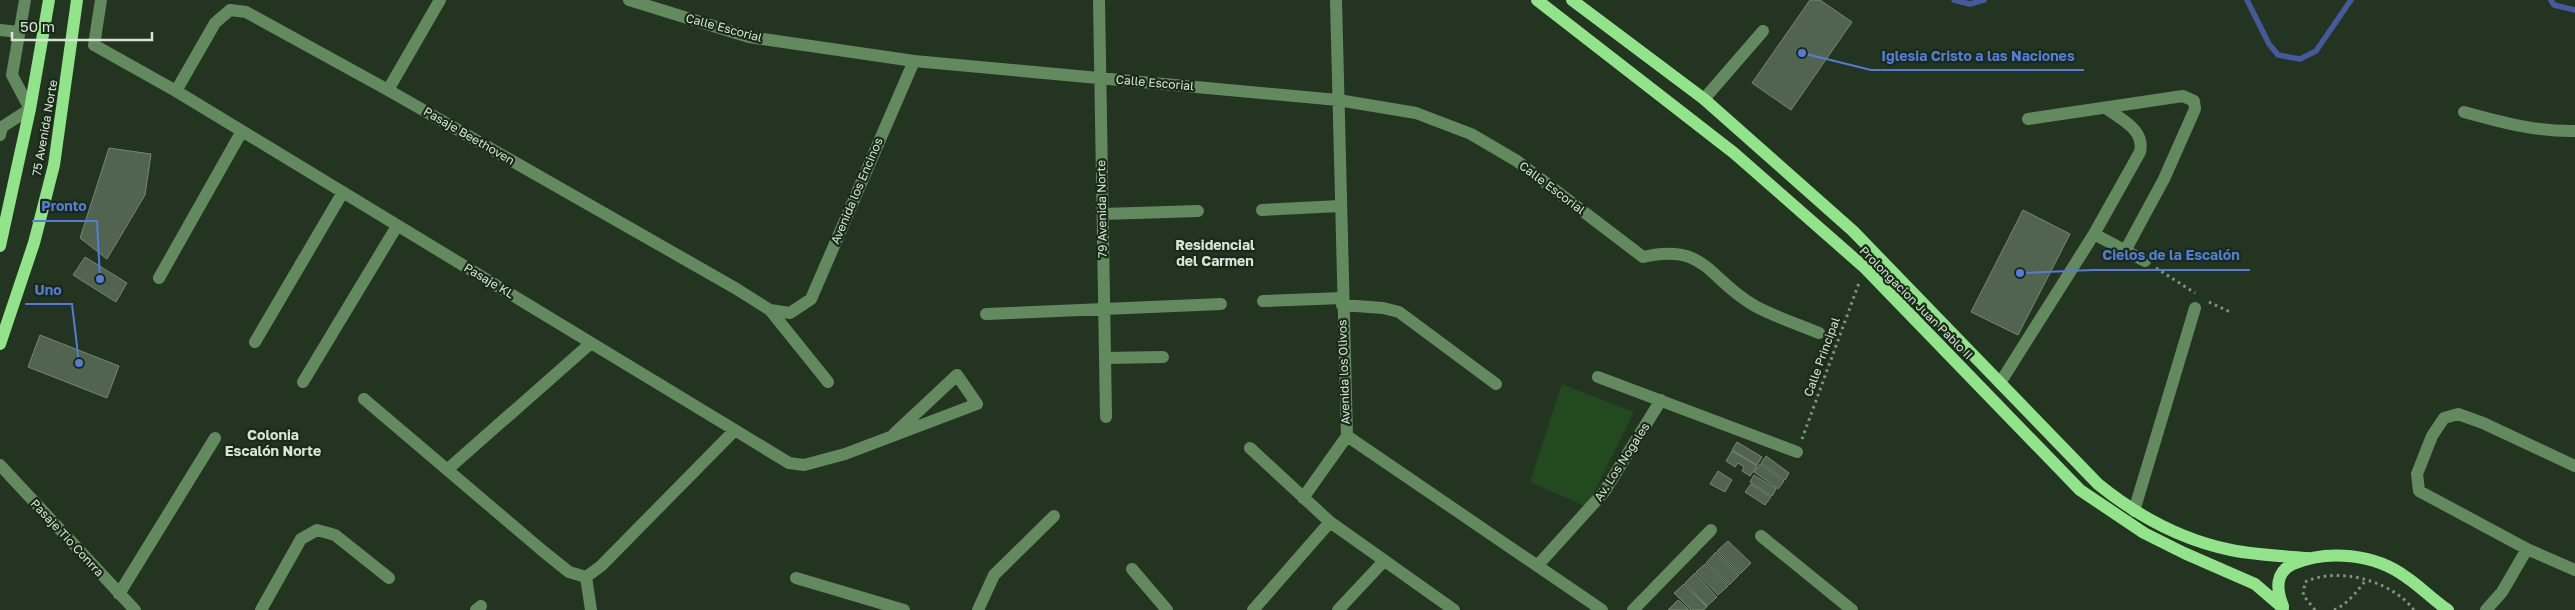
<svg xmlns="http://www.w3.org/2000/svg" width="2575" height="610" font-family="'Golos Text',sans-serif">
  <rect width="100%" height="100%" fill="#233521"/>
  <path fill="#22491f" d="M1562 384 1634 412 1587 507 1530 482Z"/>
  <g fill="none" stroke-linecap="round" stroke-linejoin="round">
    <path stroke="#46599d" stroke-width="5.5" d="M1954 0 1970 4 1984 0
      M2247 0 2269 44 2278 55 2300 59 2316 51 2351 0
      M2551 0 2554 5 2575 10"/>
  </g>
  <path fill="#51644f" stroke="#748871" d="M1810 0H1820L1852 22 1791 110 1752 83Z
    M109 148 151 154 145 195 107 259 80 238Z
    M2023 210 2070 234 2018 335 1971 312Z
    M85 257 127 283 116 302 73 275Z
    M40 335 119 366 107 398 28 367Z
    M1737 442 1762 457 1757 465 1732 450Z
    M1732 451 1757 466 1750 476 1742 471 1744 467 1738 463 1735 467 1726 461Z
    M1766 456 1789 473 1785 480 1761 463Z
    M1760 464 1784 481 1778 489 1754 472Z
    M1718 471 1732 480 1725 492 1710 484Z
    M1754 475 1776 489 1772 496 1750 482Z
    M1751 484 1771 497 1765 505 1745 492Z
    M1728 541 1751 563 1740 574 1717 551Z
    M1716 552 1739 575 1729 585 1706 563Z
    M1705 564 1728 586 1718 595 1696 572Z
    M1695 573 1717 597 1707 606 1685 583Z
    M1684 584 1707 607 1703 610H1691L1674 593Z
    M1678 600 1689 610H1668Z"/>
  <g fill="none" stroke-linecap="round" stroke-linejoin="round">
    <path stroke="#849282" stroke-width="3" stroke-dasharray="2.5 4" stroke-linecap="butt" d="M2156 268 2195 293
      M2209 302 2230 312
      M1802 439 1859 283
      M2315 610 2303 595 2305 582C2339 566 2392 581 2414 610
      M2334 610C2348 604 2357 591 2366 580"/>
    <path stroke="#63895e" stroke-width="12" d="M101 0 94 45 176 91 789 463 804 465 845 454 977 404 957 375 894 434
      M629 0 749 37 914 61 1338 100 1416 113 1471 134 1517 161 1643 257C1707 242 1708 280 1755 306 1775 317 1798 324 1819 333
      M1099 0 1106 417
      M1336 0 1347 436
      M0 30 19 32
      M388 90 440 0
      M176 91 215 23 230 10 246 12 388 90 735 288 770 310 790 313 811 299 914 61
      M1704 99 1763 31
      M2464 112C2500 122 2537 132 2575 131
      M2028 119 2183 96 2194 101 2195 109 2164 179 2125 251
      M0 135 2 127 30 109 12 75 25 0
      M1262 210 1340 206
      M1103 214 1198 211
      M2094 234 2145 261
      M159 278 242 131
      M1263 301 1342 298
      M1342 305 1383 308 1399 312 1496 384
      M770 310 828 382
      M986 314 1221 304
      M255 342 343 192
      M1105 358 1163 357
      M1598 377 1797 452
      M303 382 397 226
      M2000 383 2094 234 2140 152C2145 130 2122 120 2107 109
      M364 399 544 552 569 572 586 577
      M1347 436 1602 610
      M1250 448 1330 522 1454 610
      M0 465 135 610
      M2575 466 2483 423 2458 414 2444 418 2432 436 2417 474 2419 491 2527 549 2575 570
      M448 469 591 343
      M1303 498 1347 436
      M2134 511 2195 308
      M1761 536 1852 610
      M1538 565 1604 492 1661 400
      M1132 569 1167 610
      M586 577 601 566 735 430
      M586 577 591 610
      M796 578 904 610
      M119 594 215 438
      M261 610 301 539 317 530 335 535 389 578
      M476 610 481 606
      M978 610 994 575 1054 516
      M1253 610 1330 522
      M1338 610 1383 562
      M1633 610 1711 530
      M2486 610 2502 592 2527 549"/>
    <path stroke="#92e48a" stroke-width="12" d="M1537 0 1734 153 1865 268 2080 490 2144 533 2184 553 2255 584 2283 608
      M1572 0 1704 99 1853 231 2098 484C2136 515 2182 540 2231 550 2256 555 2282 556 2308 558
      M0 246 30 109 49 0
      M0 344 34 243 54 165 77 0
      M2283 606C2276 589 2275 572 2293 564 2328 549 2375 554 2406 577 2421 587 2433 600 2448 610"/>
  </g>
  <g text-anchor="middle" stroke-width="4.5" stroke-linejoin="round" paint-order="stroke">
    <g font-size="12" fill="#d9e4d8" stroke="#192b18">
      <text transform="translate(724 28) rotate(15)" y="4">Calle Escorial</text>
      <text transform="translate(1155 83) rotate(5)" y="4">Calle Escorial</text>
      <text transform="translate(45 128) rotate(-80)" y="4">75 Avenida Norte</text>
      <text transform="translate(469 136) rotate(30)" y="4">Pasaje Beethoven</text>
      <text transform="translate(1552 188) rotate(37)" y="4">Calle Escorial</text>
      <text transform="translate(857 191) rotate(-67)" y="4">Avenida los Encinos</text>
      <text transform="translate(1102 209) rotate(-91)" y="4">79 Avenida Norte</text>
      <text transform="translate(489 281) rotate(31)" y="4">Pasaje KL</text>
      <text transform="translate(1916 303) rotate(45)" y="4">Prolongacion Juan Pablo II</text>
      <text transform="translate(1822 357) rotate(-70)" y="4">Calle Principal</text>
      <text transform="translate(1344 372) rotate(-92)" y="4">Avenida los Olivos</text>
      <text transform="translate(1622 462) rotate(-57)" y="4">Av. Los Nogales</text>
      <text transform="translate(67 538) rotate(47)" y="4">Pasaje Tio Conrra</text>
    </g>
    <g font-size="14" font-weight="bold" fill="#d9e4d8" stroke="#192b18">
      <text x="1215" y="250">Residencial<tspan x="1215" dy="16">del Carmen</tspan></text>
      <text x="273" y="440">Colonia<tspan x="273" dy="16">Escalón Norte</tspan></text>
    </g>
  </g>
  <path fill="none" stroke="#557bd8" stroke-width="2" d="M1802 53L1871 70H2084M100 279L97 221H32M2020 273L2093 270H2250M79 363L72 304H25"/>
  <g fill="#557bd8" stroke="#192b18" stroke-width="2">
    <circle cx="1802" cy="53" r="5"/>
    <circle cx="100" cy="279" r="5"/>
    <circle cx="2020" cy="273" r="5"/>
    <circle cx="79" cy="363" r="5"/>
  </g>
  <g font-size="14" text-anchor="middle" font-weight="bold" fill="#557bd8" stroke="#192b18" stroke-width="4.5" stroke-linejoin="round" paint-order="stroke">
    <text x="1978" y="61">Iglesia Cristo a las Naciones</text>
    <text x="64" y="211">Pronto</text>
    <text x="2171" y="260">Cielos de la Escalón</text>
    <text x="48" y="295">Uno</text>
  </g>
  <path d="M12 32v8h140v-8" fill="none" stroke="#d9e4d8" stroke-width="2.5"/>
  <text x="20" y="32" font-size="15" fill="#d9e4d8" stroke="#192b18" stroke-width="4" paint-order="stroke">50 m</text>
</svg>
